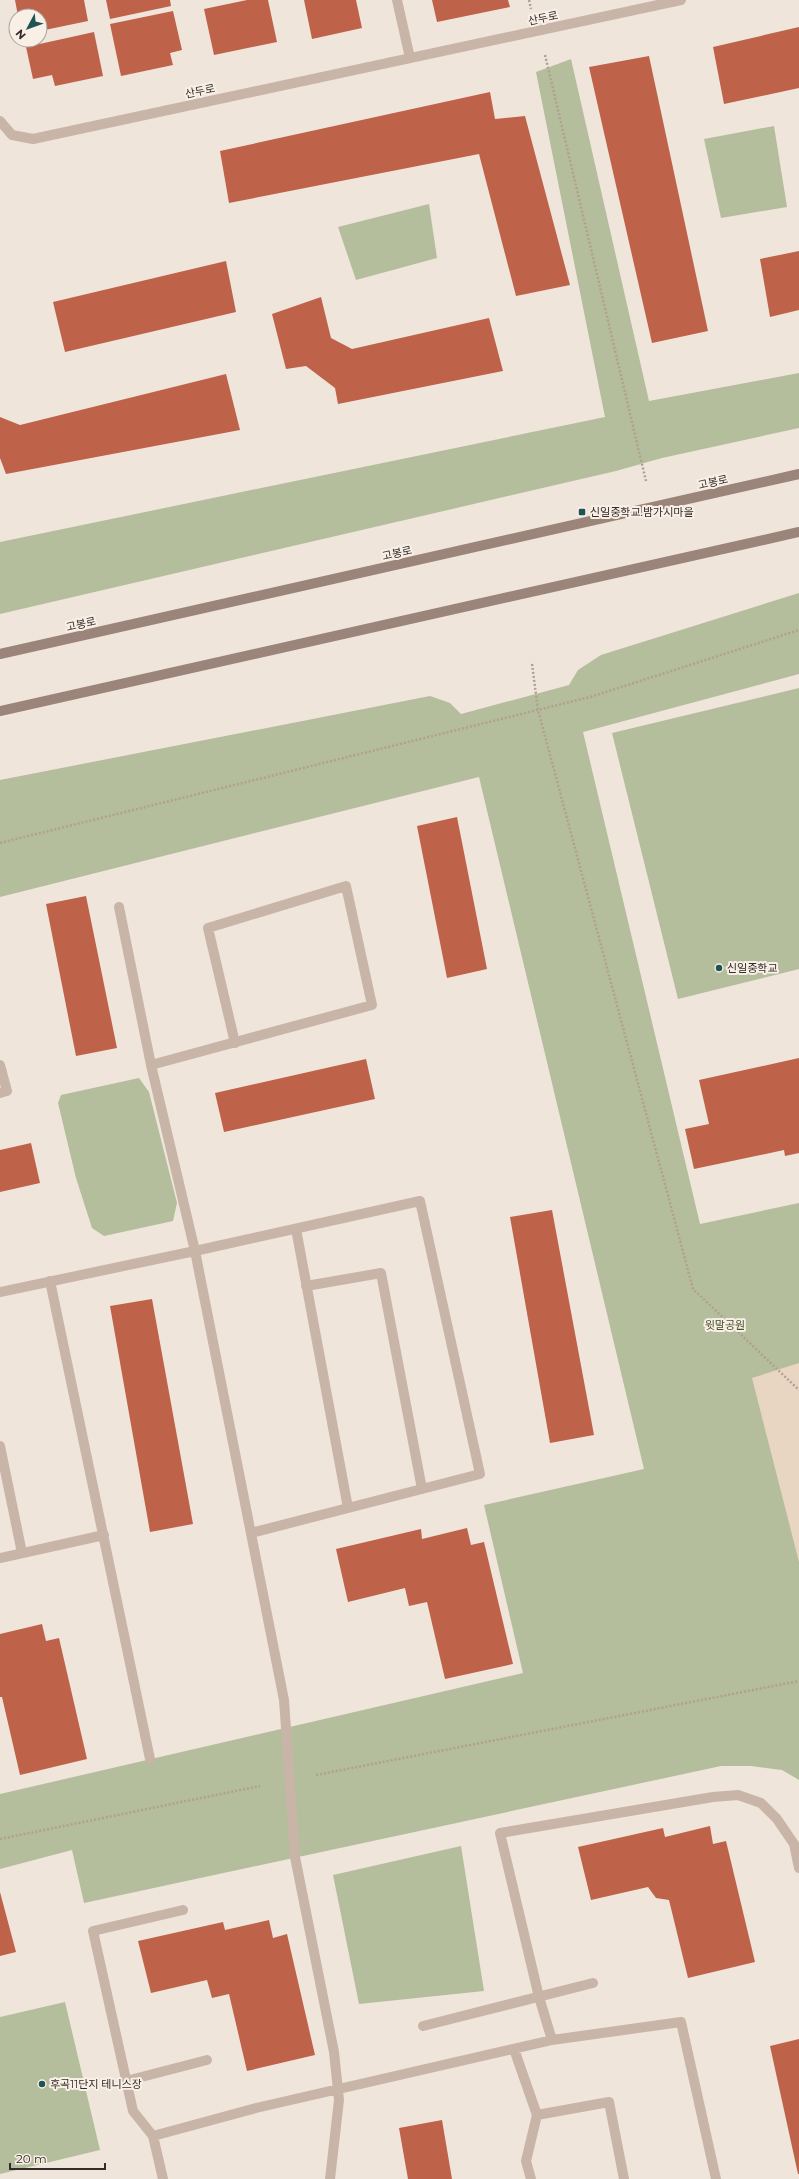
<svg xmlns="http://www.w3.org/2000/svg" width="799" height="2179" font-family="Montserrat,'Noto Sans KR',sans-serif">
  <rect width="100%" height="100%" fill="#f0e5db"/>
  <path fill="#b4be9c" d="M571 59 649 401 799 373V428L662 458 616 471 0 614V542L605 417 536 72Z
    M774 126 787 207 721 218 704 139Z
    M429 204 437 258 356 280 338 227Z
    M799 593V674L583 732 700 1224 799 1203V1780L782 1770 751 1766H721L84 1903 72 1850 0 1869V1794L523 1673 484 1505 644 1469 479 777 0 897V780L430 696 450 703 461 714 569 685 578 670 601 655Z
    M799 688V969L678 999 612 733Z
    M139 1078 149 1092 177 1203 173 1221 104 1236 92 1228 76 1178 58 1103 61 1095Z
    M461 1846 484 1991 359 2004 333 1875Z
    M65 2002 100 2150 0 2174V2017Z"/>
  <path fill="#e8d6c3" d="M799 1363V1562L752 1378Z"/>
  <path fill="#bf624a" d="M15 0H84L88 21 40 31V16H18Z
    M106 0H170L171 6 110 19Z
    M247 0H268L277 42 214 55 204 9Z
    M304 0H356L362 28 312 39Z
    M432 0H508L510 7 437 22Z
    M173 11 182 50 170 53 173 65 121 76 110 24Z
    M799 27V88L724 104 713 47Z
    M94 32 103 76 55 86 52 75 33 79 26 47Z
    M649 56 708 331 652 343 589 67Z
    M490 92 495 119 525 116 570 285 516 296 479 154 229 203 220 151Z
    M799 251V310L770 317 760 259Z
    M226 261 236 312 65 352 53 302Z
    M321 297 331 338 352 349 489 318 503 371 338 404 335 388 306 366 286 369 272 314Z
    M226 374 240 430 6 474 0 458V417L20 425Z
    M457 817 487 969 447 978 417 826Z
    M86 896 117 1048 76 1056 46 904Z
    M799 1058V1153L785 1156 784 1150 694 1169 685 1129 709 1124 699 1080Z
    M366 1059 375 1099 224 1132 215 1093Z
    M31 1143 40 1183 0 1192V1150Z
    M552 1210 594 1435 550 1443 510 1217Z
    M152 1299 193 1524 150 1532 110 1306Z
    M467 1528 471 1545 484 1542 513 1664 445 1679 427 1602 409 1606 405 1588 348 1602 336 1549 421 1529 422 1539Z
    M42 1624 46 1641 59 1638 87 1759 20 1775 2 1697H0V1634Z
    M710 1826 713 1844 726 1841 755 1962 688 1978 669 1900 656 1898 648 1887 591 1900 578 1847 663 1828 665 1837Z
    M0 1892 16 1952 0 1956Z
    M269 1920 273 1938 287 1934 315 2055 247 2071 229 1994 212 1998 207 1980 151 1993 138 1941 223 1922 225 1930Z
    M799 2039V2174H798L770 2046Z
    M442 2120 452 2179H408L399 2128Z"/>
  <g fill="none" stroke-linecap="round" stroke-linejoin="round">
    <path stroke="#b39f92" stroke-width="2.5" stroke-dasharray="2 2" stroke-linecap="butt" d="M529 0 531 9
      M545 55 646 481
      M532 664 538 710 693 1289 799 1390
      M0 843 590 697 799 630
      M316 1775 799 1681
      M0 1839 260 1786"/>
    <path stroke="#c8b5a8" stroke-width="10" d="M119 907 151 1065 195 1251 284 1700 295 1857 334 2052 339 2100 330 2179
      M0 1065 7 1091 0 1093
      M151 1065 372 1005 346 886 208 928 235 1043
      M296 1229 348 1508
      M50 1281 150 1759
      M306 1286 381 1273 422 1489
      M0 1292 195 1251 420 1201 480 1474 251 1533
      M0 1446 22 1553
      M0 1558 104 1535
      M423 2026 593 1983
      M552 2040 539 1997 500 1833 713 1797 738 1795 761 1803 777 1819 794 1844 799 1868
      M514 2049 537 2115 526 2161 531 2179
      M126 2081 207 2060
      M537 2115 609 2102 624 2179
      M153 2136 133 2111 93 1931 183 1910
      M163 2179 153 2136 256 2108 552 2040 681 2022 716 2179"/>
    <path stroke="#c8b5a8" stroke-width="10" d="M397 0 410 58
      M0 121 12 135 33 139 681 0"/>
    <path stroke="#9b8479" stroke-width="10" d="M0 654 799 474
      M0 711 799 532"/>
  </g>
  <g fill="#1f5354" stroke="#f8f0e7" stroke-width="1.5">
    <rect x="578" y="508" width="8" height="8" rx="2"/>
    <circle cx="719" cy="968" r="4"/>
    <circle cx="42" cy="2084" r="4"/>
  </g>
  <g text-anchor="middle" stroke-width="4" stroke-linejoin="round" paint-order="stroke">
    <g font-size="11" fill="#352b28" stroke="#f8f0e7">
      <text transform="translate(543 18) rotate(-12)" y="4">산두로</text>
      <text transform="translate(200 91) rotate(-12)" y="4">산두로</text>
      <text transform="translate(713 482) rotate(-13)" y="4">고봉로</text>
      <text transform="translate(397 553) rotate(-13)" y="4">고봉로</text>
      <text transform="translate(81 624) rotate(-13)" y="4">고봉로</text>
    </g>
    <g font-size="11" fill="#352b28" stroke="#f8f0e7" text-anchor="start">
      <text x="590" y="516">신일중학교.밤가시마을</text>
      <text x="727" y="972">신일중학교</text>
      <text x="50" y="2088">후곡11단지 테니스장</text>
    </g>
    <g font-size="11" fill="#46522d" stroke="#f8f0e7">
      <text x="725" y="1329">윗말공원</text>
    </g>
  </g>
  <g transform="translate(28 28) rotate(229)"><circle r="19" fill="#f8f0e7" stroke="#aaa19b"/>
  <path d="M0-3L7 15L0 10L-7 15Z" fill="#1f5354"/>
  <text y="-6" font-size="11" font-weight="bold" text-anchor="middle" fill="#352b28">N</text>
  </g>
  <path d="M10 2163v6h95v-6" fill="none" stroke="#352b28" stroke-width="2"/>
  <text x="16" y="2163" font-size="12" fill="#352b28" stroke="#f8f0e7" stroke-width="3" paint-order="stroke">20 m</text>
</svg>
